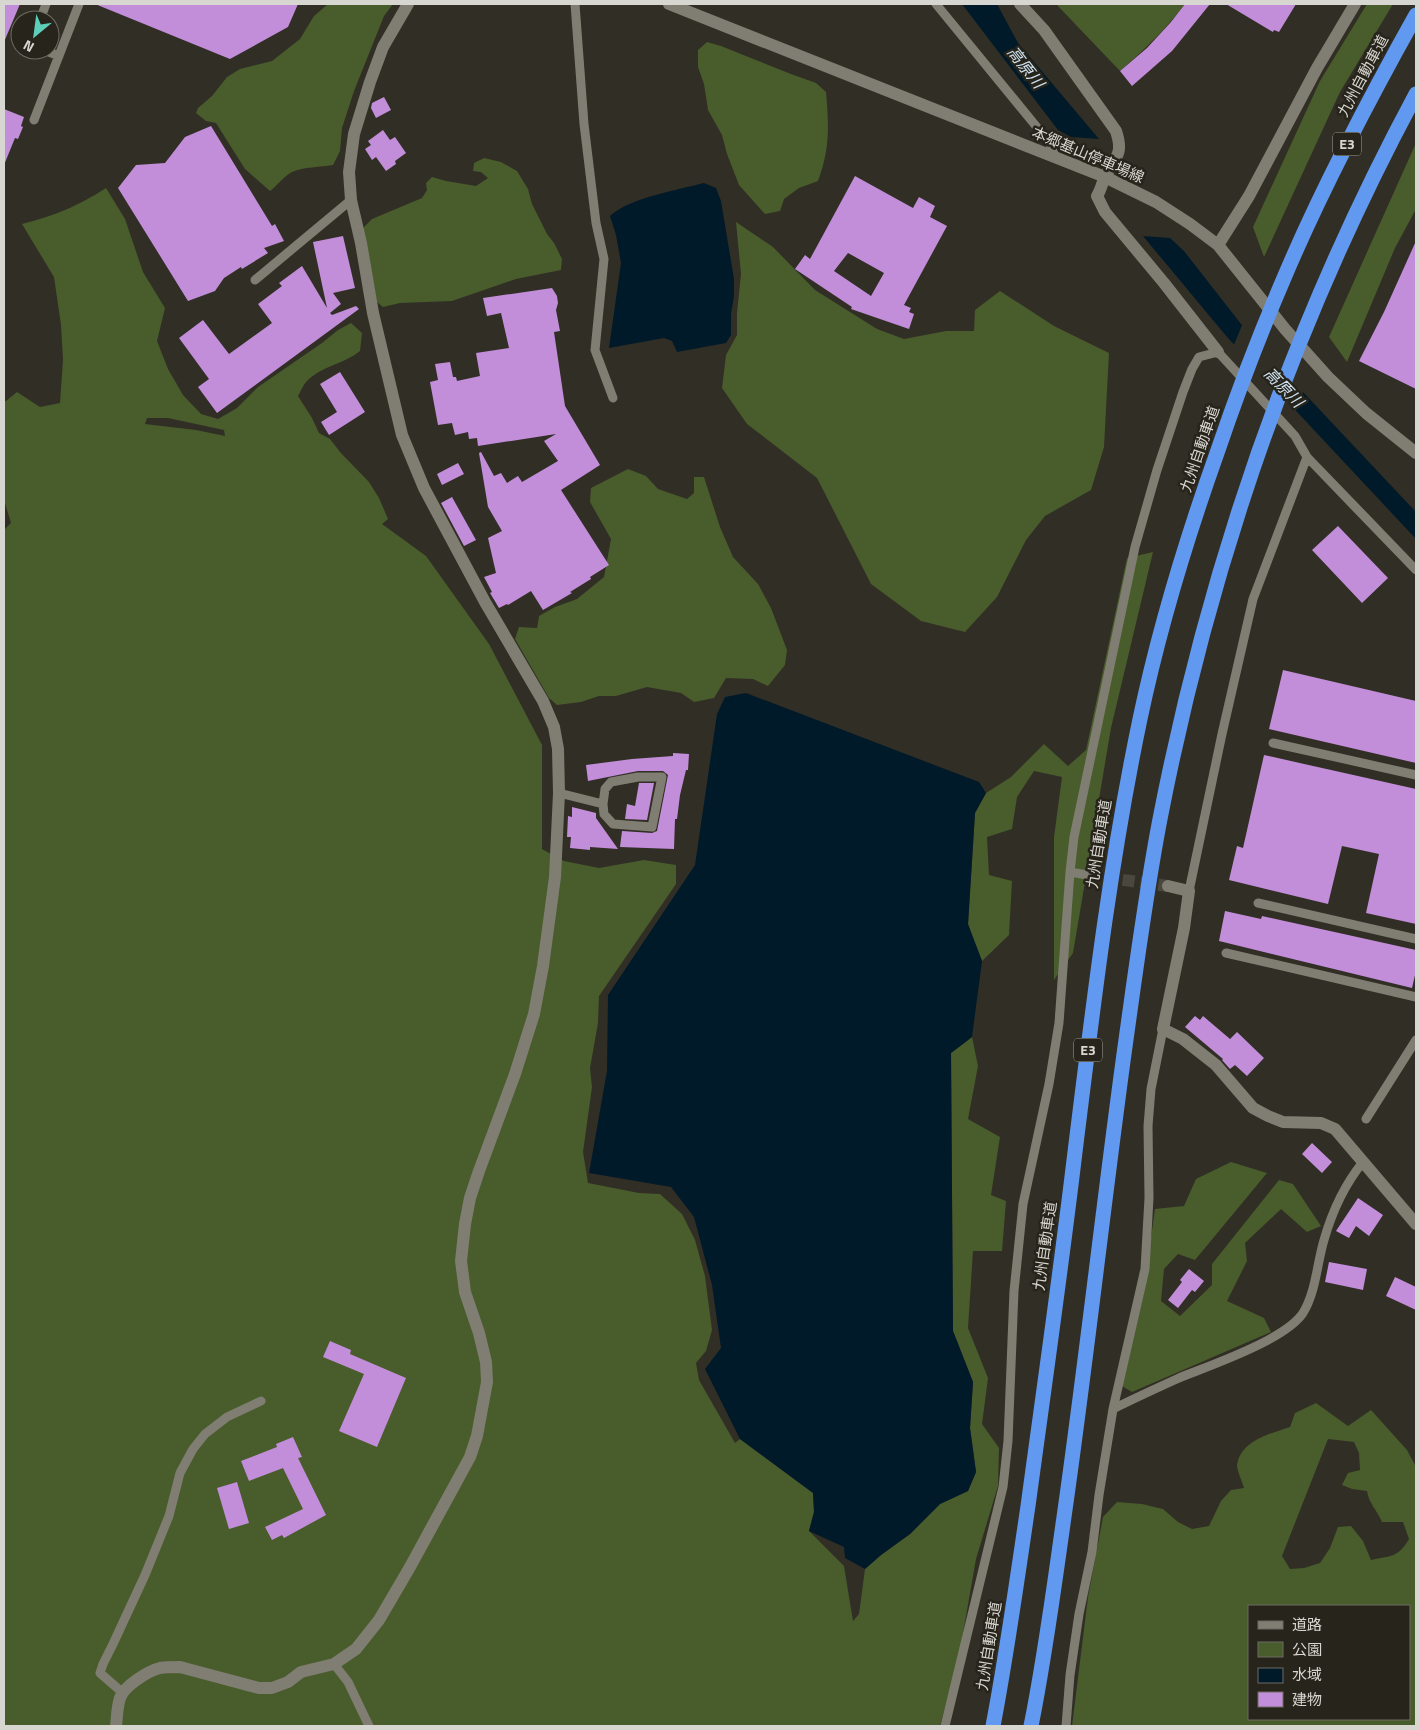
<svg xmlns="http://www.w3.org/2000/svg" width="1420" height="1730" font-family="'Titillium Web','Noto Sans JP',sans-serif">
  <rect width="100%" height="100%" fill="#312e25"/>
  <path fill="#495c2c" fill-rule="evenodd" d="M328 4H393L384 16 354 91 342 128 340 151 333 165C320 167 304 167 292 172 284 176 277 186 270 191L245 169 216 123 206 121 196 113 198 108 212 96 227 77 240 69 272 61 300 39 314 16Z
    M1056 4H1185C1166 29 1144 50 1120 71Z
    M1367 4H1393L1340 92 1264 257 1253 227 1320 81Z
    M707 42 721 46 791 74 816 83 826 92C829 126 830 149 818 181L799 188 784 199 780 211 765 214 739 185 727 154 722 135 708 110 704 84 698 67V50Z
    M1416 143V209L1395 248 1347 362 1329 337Z
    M484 158 501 162 517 171 528 189 532 204 547 234 554 243 562 259 561 270 516 279 452 301 400 303 383 307 377 302 363 228 372 219 422 198 427 190 426 183 432 177 446 181 476 186 488 178 481 172 473 171 474 163Z
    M106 188 125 219 143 272 165 308 157 341 168 369 183 395 201 414 218 419 237 408 258 387 322 343 338 330 351 323 362 333 360 351C344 364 322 366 307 381 303 385 301 391 298 396L312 418 319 433 330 439 340 452 369 482 379 498 388 519 382 524 426 556 489 644 542 745V849L564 861 599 868 644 860 676 865V884L599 996 598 1023 590 1068 592 1087 583 1152 588 1183 639 1193 660 1194 682 1214 695 1240 705 1276 712 1330 706 1351 696 1363 699 1380 735 1443 740 1439 813 1493 814 1512 809 1531 844 1566 853 1621 859 1614 865 1569 881 1555 910 1534 940 1504 968 1491 976 1472 970 1428 973 1382 953 1331 951 1053 972 1037 978 1066 968 1119 1000 1137 991 1195 1006 1201 1002 1251H973L968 1328 988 1378 982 1424 999 1448 998 1486 976 1559 959 1656 940 1726H4V530L11 523 4 500V401H6L17 392 40 407 60 403 63 360 61 325 54 277 22 224C56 215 76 207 106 188ZM147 418H168L224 430 225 436 196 430 145 424Z
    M736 222 773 247 815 290 877 329 904 339 946 331H974L975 310 1000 291 1054 326 1109 353 1104 447 1091 490 1045 516 1026 540 997 597 965 632 921 621 871 584 817 478 747 424 722 388 726 355 737 335V313L741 274Z
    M628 469 646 476 658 489 687 499 694 493V477H704L720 527 733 557 758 584 771 608 787 650 785 665 768 686 753 679 726 678 714 698 694 702 681 693 647 687 616 696H599L581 702 557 705 549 698 515 639 519 627 537 628 539 616 555 607 577 599 604 577 611 539 590 502 591 488Z
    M1153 552 1111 728 1073 953 1054 980V837L1062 777 1034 771 1017 797 1012 829 987 837 989 875 1012 881 1009 935 982 961 968 925 975 813 986 793 1011 777 1044 744 1068 766 1086 750 1127 558Z
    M1231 1162 1267 1173 1195 1260 1178 1254 1164 1269 1161 1301 1180 1316 1212 1285V1264L1279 1180 1293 1184 1321 1226 1307 1232 1281 1209 1245 1243 1247 1261 1227 1301 1264 1318 1271 1332 1132 1392 1122 1386 1143 1296 1155 1209 1184 1206 1196 1179Z
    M1316 1403 1348 1426 1371 1410 1407 1450 1416 1467V1726H1072L1088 1597 1103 1517 1117 1502 1142 1504 1163 1509 1178 1522 1192 1529 1209 1526 1221 1501 1231 1490 1244 1488C1242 1481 1237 1471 1237 1465 1241 1440 1270 1434 1290 1427L1295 1413ZM1328 1439 1354 1442 1359 1453 1360 1470 1348 1473 1342 1485 1352 1489 1367 1491C1369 1504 1377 1510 1382 1522H1403L1409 1539C1397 1559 1391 1555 1371 1560L1363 1541 1351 1526 1338 1527 1330 1548 1320 1563 1304 1568 1290 1569 1282 1556ZM1249 1606H1409V1719H1249Z"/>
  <path fill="#001a2a" d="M962 4H997L1018 43 1099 139 1071 137 1058 130Z
    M704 183 716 188 721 201 734 279V296L731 314V335L726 343 677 352 672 341 664 338 609 348 621 263 616 235 610 216C629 198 678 190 704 183Z
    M1143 236 1170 238 1184 251 1252 338 1416 512V539L1227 337Z
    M746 693 979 782 986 793 975 813 968 924 982 961 972 1037 951 1053 953 1331 973 1382 970 1428 976 1472 968 1491 940 1504 910 1534 881 1555 865 1569 845 1558 844 1547 809 1531 814 1512 813 1493 740 1439 705 1369 721 1348 712 1285 694 1217 671 1187 589 1173 607 1071 608 995 695 865 717 714 725 697Z"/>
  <path fill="#312e25" d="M1243 323 1253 336 1304 390 1295 413 1233 347Z"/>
  <path fill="#c28eda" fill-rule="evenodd" d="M4 4H20L4 42Z
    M95 4H298L288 27 230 59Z
    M1185 4H1210L1172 51 1132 86 1120 71 1147 48 1171 22Z
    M1226 4H1296L1279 32 1274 30 1273 32Z
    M384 97 391 110 376 118 371 108 372 103Z
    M4 109 24 117 21 126 23 127 18 139 15 138 4 165Z
    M211 126 272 226 275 224 284 241 264 248 268 253 242 269 241 267 224 278 215 291 188 301 118 188 136 165 165 163 185 137Z
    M383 130 390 140 395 137 406 153 395 161 396 164 386 171 376 157 372 160 365 149 371 145 368 141Z
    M855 176 913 208 919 197 935 206 930 217 947 226 904 305 911 308 909 312 914 314 909 329 851 309 852 307 795 269 805 255 810 259ZM848 253 884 273 871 296 834 271Z
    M343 236 355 288 333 293 341 304 330 313 332 315 356 306 359 309 217 413 198 387 209 379 179 338 203 320 229 354 272 323 258 304 282 286 279 283 302 266 327 308 313 242Z
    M1416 241V389L1359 361 1384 312Z
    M552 288 557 296 558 303 556 310 560 331 554 332 565 406 600 465 561 490 609 565 590 577 591 579 570 592 572 593 543 610 531 591 508 605 507 604 499 608 490 593 492 592 484 577 496 573 488 538 502 531 488 507 479 453 481 452 494 476 501 473 507 483 518 476 522 482 558 461 544 441 556 434 478 446 477 438 469 439 468 432 455 435 452 423 438 425 430 382 438 380 435 364 450 362 453 377H456L457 381 480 376 476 353 509 348 501 313 487 316 483 298Z
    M340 372 365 412 329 435 321 422 337 412 320 384Z
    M458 463 464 474 442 485 437 474Z
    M452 497 476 540 464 546 441 503Z
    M1338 526 1388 578 1362 603 1312 550Z
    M1283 670 1416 701V763L1269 729Z
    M673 753 689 754 688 770H686L680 795 677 819H675L674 849 620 847 622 831 652 833 657 831 668 775 663 771H638L588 781 586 765 632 759 673 756Z
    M1264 755 1416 789V924L1366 913 1379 854 1342 846 1328 904 1229 880 1237 846 1243 848Z
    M639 783H654L647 820 625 819 627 804 635 806Z
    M572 807 596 813V818L618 849 590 847V850L570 848 571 837H567L568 816 572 817Z
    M1225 911 1261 919 1262 916 1416 950V971L1412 988 1219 941Z
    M1195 1016 1200 1020 1203 1016 1230 1039 1237 1032 1264 1058 1247 1076 1235 1065 1230 1069 1222 1060 1223 1059 1185 1027Z
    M1312 1143 1332 1162 1322 1173 1302 1154Z
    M1358 1198 1383 1215 1369 1236 1356 1226 1349 1238 1336 1231Z
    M1329 1262 1367 1269 1363 1290 1325 1282Z
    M1189 1269 1204 1281 1195 1292 1192 1290 1178 1308 1168 1300 1182 1282 1180 1280Z
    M1395 1277 1416 1287V1310L1386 1296Z
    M330 1341 351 1350 350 1354 406 1378 377 1447 339 1431 364 1374 323 1357Z
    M293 1437 302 1457 298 1458 326 1515 284 1538 282 1535 272 1540 265 1527 303 1509 283 1468 249 1481 241 1461 277 1447 276 1444Z
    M237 1482 249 1523 229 1529 217 1488Z"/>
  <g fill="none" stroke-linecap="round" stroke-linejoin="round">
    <path stroke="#4a473f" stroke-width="12" stroke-dasharray="12 6" stroke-linecap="butt" d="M1087 875 1168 886"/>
    <path stroke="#807d72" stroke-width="9" d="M575 4 584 124 596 223 604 259 595 350 613 398
      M936 4 1049 142 1056 158
      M40 20 46 4
      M44 50 59 56
      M34 120 79 4
      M255 280 351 200
      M1273 743 1416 775
      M559 793 603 804 605 789 611 782 638 777H662L652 827 613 824 604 814 603 804
      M1087 875 1070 872 1074 837 1135 547 1157 470 1183 392 1192 369 1199 357 1218 352 1295 436 1307 457 1416 570
      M1189 891 1222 734 1253 599 1307 457
      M1258 903 1416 939
      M1226 953 1416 997
      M1366 1119 1416 1040
      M1113 1409C1135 1398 1157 1388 1179 1378 1211 1365 1285 1340 1303 1313 1316 1292 1317 1263 1324 1240 1332 1212 1345 1184 1363 1162
      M334 1664 348 1682 369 1726
      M123 1693 100 1673 103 1664 113 1644 145 1575 169 1516 180 1473 193 1449 205 1434 227 1417 261 1401
      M945 1726 1003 1487 1008 1441 1014 1291 1023 1204 1049 1084 1059 1023 1070 872
      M1066 1726 1070 1675 1079 1614 1092 1552 1099 1495 1113 1409 1145 1269 1149 1198 1148 1126 1151 1089 1163 1029"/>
    <path stroke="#807d72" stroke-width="12" d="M1020 4 1044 30 1116 131C1124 155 1115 157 1105 177 1102 183 1101 190 1097 196L1105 212 1164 283 1218 352
      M1218 245 1249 196 1317 68 1355 4
      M1168 886 1189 891 1184 928 1163 1029 1183 1039 1216 1065 1253 1108 1268 1116 1283 1122 1321 1123 1335 1129 1416 1224
      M116 1726C117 1718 117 1707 120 1698 124 1686 148 1671 160 1668 167 1667 173 1667 180 1667L259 1688H272L288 1682 301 1672 334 1664 356 1649 379 1620 410 1567 470 1457 477 1436 487 1382 486 1362 479 1333 465 1292 461 1261 465 1224 470 1198 479 1171 515 1074 534 1014 543 966 555 877 559 793 558 749 554 727 543 701 485 602 424 488 402 435 373 313 361 243 351 200 349 172 354 134 370 82 383 47 408 4"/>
    <path stroke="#807d72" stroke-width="12" d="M669 4 1105 177 1156 202 1190 224 1218 245 1285 329 1328 377 1366 413 1416 453"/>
    <path stroke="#6199f1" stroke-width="15" d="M993 1726C1007 1653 1017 1580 1028 1506 1044 1388 1061 1270 1075 1152 1093 1007 1110 862 1140 719 1159 629 1186 540 1217 453 1237 394 1259 336 1284 278 1322 188 1368 101 1416 15
      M1031 1726C1045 1657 1054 1587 1064 1517 1086 1363 1103 1208 1124 1054 1135 976 1145 897 1160 819 1209 567 1294 321 1416 94"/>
  </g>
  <g text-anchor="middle" stroke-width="5" stroke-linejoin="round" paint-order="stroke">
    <g fill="#27241b" stroke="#a3a19a" stroke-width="1">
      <rect x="1333" y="132.5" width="28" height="23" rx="4"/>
      <rect x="1074" y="1038.5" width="28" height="23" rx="4"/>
    </g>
    <g font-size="14" font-weight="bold" fill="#d8d6d0">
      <text x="1347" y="149">E3</text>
      <text x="1088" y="1055">E3</text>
    </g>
    <g font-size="15" fill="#d8d6d0" stroke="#27241b">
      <text transform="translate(1363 76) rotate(-62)" y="5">九州自動車道</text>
      <text transform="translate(1088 155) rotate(23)" y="5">本郷基山停車場線</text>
      <text transform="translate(1200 449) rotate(-71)" y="5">九州自動車道</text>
      <text transform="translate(1099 844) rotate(-81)" y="5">九州自動車道</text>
      <text transform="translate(1045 1246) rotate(-82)" y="5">九州自動車道</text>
      <text transform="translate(989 1646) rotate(-81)" y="5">九州自動車道</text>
    </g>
    <g font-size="16" font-style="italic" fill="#d0e5f4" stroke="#27241b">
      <text transform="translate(1026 67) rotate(52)" y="6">高原川</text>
      <text transform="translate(1284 387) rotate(46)" y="6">高原川</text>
    </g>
  </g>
  <rect width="1420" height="1730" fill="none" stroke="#d8d6d0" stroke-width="10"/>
  <rect x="1248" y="1605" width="162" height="115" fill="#27241b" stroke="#6e6b63"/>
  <rect x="1258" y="1621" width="25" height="8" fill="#807d72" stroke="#6e6b63"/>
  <text x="1292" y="1630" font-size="15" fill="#d8d6d0">道路</text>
  <rect x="1258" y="1642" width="25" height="15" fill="#495c2c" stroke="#6e6b63"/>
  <text x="1292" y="1655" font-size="15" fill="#d8d6d0">公園</text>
  <rect x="1258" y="1668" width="25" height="15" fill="#001a2a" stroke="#6e6b63"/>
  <text x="1292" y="1680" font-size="15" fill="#d8d6d0">水域</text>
  <rect x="1258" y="1692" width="25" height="15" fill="#c28eda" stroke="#6e6b63"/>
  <text x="1292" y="1705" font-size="15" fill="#d8d6d0">建物</text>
  <g transform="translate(35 35) rotate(209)"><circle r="24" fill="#27241b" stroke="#6e6b63"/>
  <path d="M0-4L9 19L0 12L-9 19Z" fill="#5dceb8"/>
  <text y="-8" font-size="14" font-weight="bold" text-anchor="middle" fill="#d8d6d0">N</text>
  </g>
</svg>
